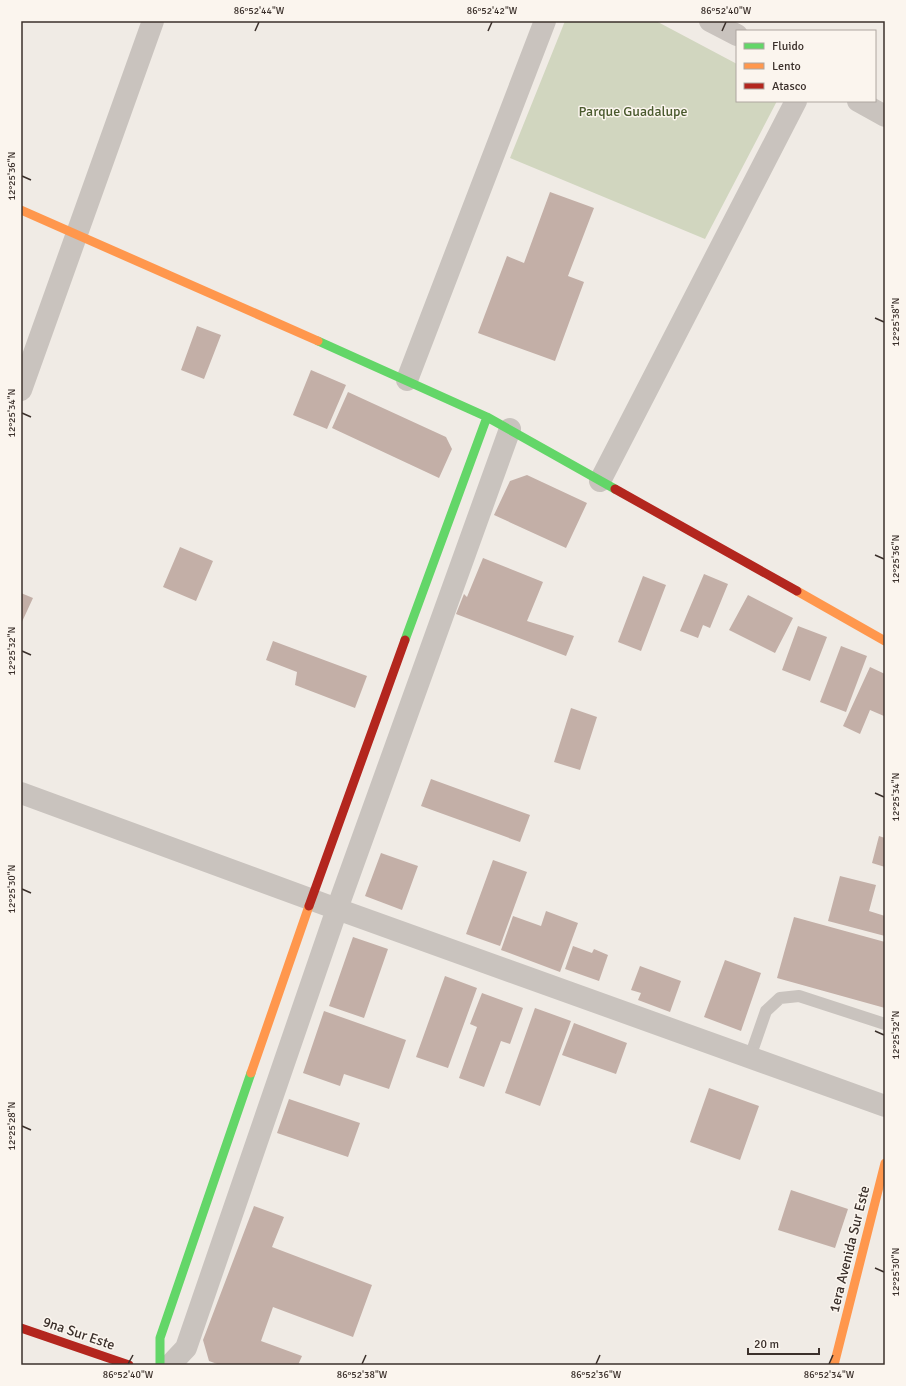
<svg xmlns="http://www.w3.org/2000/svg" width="906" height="1386" font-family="Signika,sans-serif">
  <rect width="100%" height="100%" fill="#f0ebe5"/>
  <path fill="#d1d6bf" d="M565 21H656L737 64V101H777L705 239 510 158Z"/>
  <path fill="#c3afa7" d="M550 192 594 208 568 276 584 282 555 361 478 333 507 256 524 263Z
    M197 326 221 335 204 379 181 370Z
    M311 370 346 385 327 429 293 415Z
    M348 392 446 437 452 449 439 478 332 428Z
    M527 475 587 503 566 548 494 515 510 481Z
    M180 547 213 561 196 601 163 587Z
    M483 558 543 582 527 621 574 636 566 656 456 614 464 594 467 597Z
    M704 574 728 584 710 628 703 625 698 638 680 631Z
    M643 576 666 585 641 651 618 642Z
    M21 593 33 598 21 624Z
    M748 595 793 618 775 653 729 630Z
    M798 626 827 637 810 681 782 670Z
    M273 641 367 676 355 708 295 685 297 672 266 660Z
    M841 646 867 656 846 712 820 702Z
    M870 667 885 674V714L884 716 870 710 860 734 843 726Z
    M571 708 597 717 580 770 554 762Z
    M431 779 530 815 520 842 421 806Z
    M879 836 885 838V867L872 863Z
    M381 853 418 866 402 910 365 896Z
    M493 860 527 872 500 946 466 934Z
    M840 876 876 885 869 911 885 916V936L828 921Z
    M546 911 578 923 560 972 501 950 513 916 541 926Z
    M794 917 885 942V1008L777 978Z
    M353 937 388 949 364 1018 329 1006Z
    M573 946 592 953 594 949 608 955 599 981 565 969Z
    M725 960 761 973 741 1031 704 1017Z
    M640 966 681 981 670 1012 638 1000 641 993 631 990Z
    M445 976 477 988 448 1068 416 1057Z
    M482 993 523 1008 510 1044 501 1041 484 1087 459 1078 477 1027 470 1024Z
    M535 1008 571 1021 540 1106 505 1093Z
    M324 1011 406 1040 389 1089 344 1074 340 1086 303 1073Z
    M574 1023 627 1043 616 1074 562 1055Z
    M709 1088 759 1106 740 1160 690 1142Z
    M289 1099 360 1123 348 1157 277 1133Z
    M791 1190 848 1209 835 1248 778 1230Z
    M254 1206 284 1217 272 1247 372 1285 353 1337 273 1307 261 1341 302 1356 298 1365H220L209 1361 203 1340Z"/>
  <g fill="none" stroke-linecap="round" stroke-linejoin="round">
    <path stroke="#c9c3be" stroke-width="12" d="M750 1057 766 1011 780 998 799 996 885 1024"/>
    <path stroke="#c9c3be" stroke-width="22" d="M710 21 737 35
      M858 101 885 116
      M407 380 545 21
      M21 390 153 21
      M600 481 796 101
      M21 793 337 909 885 1106
      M170 1365 186 1348 337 909 510 429"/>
    <path stroke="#63d668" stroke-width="9" d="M318 341 487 417 615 489
      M405 640 487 417
      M160 1365V1338L251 1073"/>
    <path stroke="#ff974d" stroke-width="9" d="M21 210 318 341
      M797 591 885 641
      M251 1073 309 906
      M834 1365 885 1163"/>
    <path stroke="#b3261e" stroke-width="9" d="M615 489 797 591
      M309 906 405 640
      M21 1328 129 1365"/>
  </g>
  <path fill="none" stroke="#3b302b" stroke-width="1.5" d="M255 31 259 22M488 31 492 22M722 31 726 22M22 176 31 180M875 318 884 322M22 413 31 417M875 555 884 559M22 651 31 655M875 793 884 797M22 889 31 893M875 1031 884 1035M22 1126 31 1130M875 1268 884 1272M128 1364 133 1355M362 1364 366 1355M596 1364 600 1355M829 1364 833 1355"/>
  <g text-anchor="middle" stroke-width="3" stroke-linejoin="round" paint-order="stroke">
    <g font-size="14" fill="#4a5a2e" stroke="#fbf5ee">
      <text x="633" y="116">Parque Guadalupe</text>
    </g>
    <g font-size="14" fill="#3b302b" stroke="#fbf5ee">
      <text transform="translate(849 1249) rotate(-76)" y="5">1era Avenida Sur Este</text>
      <text transform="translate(79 1333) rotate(19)" y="5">9na Sur Este</text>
    </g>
  </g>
  <rect width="906" height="1386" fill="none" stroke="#fbf5ee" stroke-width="44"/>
  <rect x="736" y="30" width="140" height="72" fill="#fbf5ee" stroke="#aea6a0"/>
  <rect x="744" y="43" width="20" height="6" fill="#63d668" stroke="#aea6a0"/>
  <text x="772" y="50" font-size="12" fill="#3b302b">Fluido</text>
  <rect x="744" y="63" width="20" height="6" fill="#ff974d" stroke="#aea6a0"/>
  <text x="772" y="70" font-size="12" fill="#3b302b">Lento</text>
  <rect x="744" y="83" width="20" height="6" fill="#b3261e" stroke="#aea6a0"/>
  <text x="772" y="90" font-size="12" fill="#3b302b">Atasco</text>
  <path d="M748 1348v6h71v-6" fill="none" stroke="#3b302b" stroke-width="2"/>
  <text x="754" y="1348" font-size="12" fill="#3b302b" stroke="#fbf5ee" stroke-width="3" paint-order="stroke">20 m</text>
  <rect x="22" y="22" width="862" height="1342" fill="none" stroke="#3b302b" stroke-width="1.5"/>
  <g font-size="10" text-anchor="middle" fill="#3b302b">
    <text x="259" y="14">86°52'44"W</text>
    <text x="492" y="14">86°52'42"W</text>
    <text x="726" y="14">86°52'40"W</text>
    <text transform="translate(11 176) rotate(-90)" y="4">12°25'36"N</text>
    <text transform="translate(895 322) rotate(-90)" y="4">12°25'38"N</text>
    <text transform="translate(11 413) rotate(-90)" y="4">12°25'34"N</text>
    <text transform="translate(895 559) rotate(-90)" y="4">12°25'36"N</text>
    <text transform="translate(11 651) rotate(-90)" y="4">12°25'32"N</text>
    <text transform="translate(895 797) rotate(-90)" y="4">12°25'34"N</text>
    <text transform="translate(11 889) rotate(-90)" y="4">12°25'30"N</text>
    <text transform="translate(895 1035) rotate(-90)" y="4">12°25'32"N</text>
    <text transform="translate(11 1126) rotate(-90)" y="4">12°25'28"N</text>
    <text transform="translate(895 1272) rotate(-90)" y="4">12°25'30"N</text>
    <text x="128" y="1378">86°52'40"W</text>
    <text x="362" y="1378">86°52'38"W</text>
    <text x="596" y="1378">86°52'36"W</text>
    <text x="829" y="1378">86°52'34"W</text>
  </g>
</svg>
